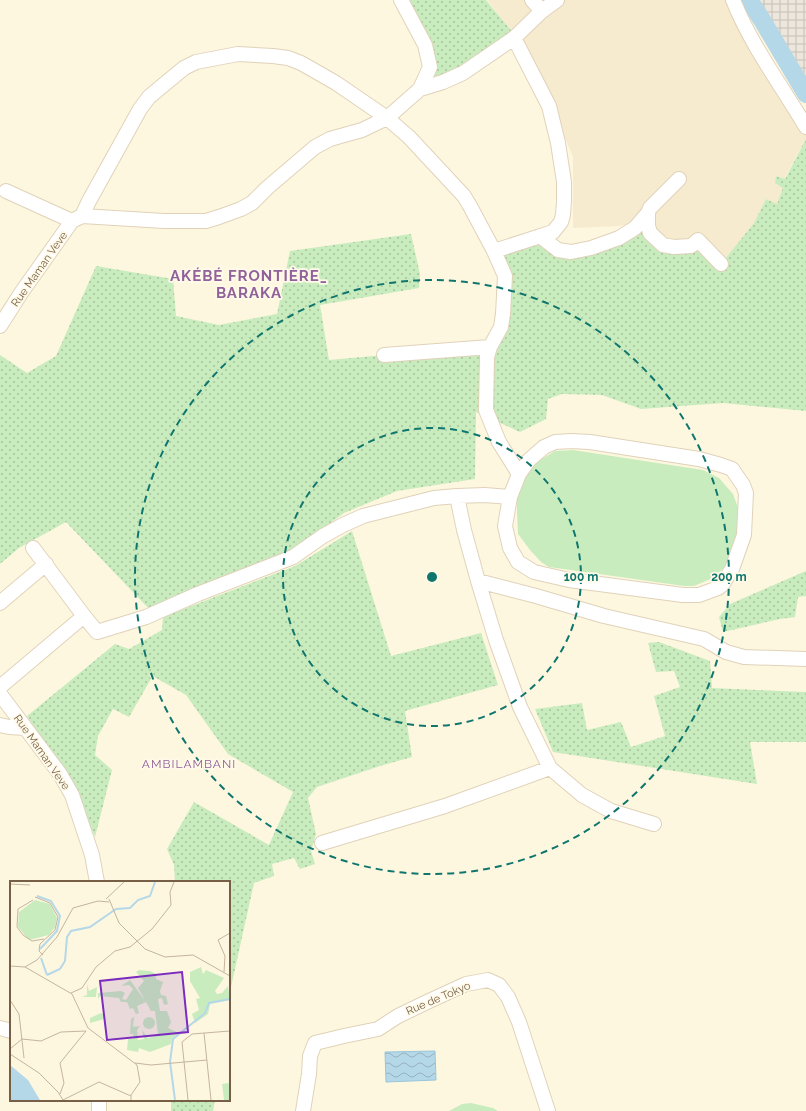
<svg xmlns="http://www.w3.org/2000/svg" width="806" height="1111" font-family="Raleway,sans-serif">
  <defs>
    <pattern id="industrial-grid" width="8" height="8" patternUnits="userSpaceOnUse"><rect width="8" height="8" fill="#ece6dc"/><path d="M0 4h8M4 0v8" fill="none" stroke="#c4beb4"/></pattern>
    <pattern id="grass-dots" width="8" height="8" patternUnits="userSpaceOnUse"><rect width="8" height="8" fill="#c9ecbe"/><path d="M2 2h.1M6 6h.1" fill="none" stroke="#a8c29c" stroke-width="1.8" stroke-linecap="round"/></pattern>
    <pattern id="water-waves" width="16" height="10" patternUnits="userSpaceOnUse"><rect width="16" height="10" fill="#b4d8e8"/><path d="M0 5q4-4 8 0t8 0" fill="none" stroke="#97b2be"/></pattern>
  </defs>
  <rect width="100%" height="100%" fill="#fef7e0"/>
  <path fill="#f6ebce" d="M487 0H733L806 127V139L784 179 776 176 784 187 777 204 766 199 754 223 721 264 674 247 630 224 620 226 573 228V157L543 85 530 59 510 29Z"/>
  <path fill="url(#industrial-grid)" d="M757 0H806V77L793 55Z"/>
  <path fill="url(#grass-dots)" d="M401 0H486L510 29 515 37 420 89 430 66Z
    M806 139V411L723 403 641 409 602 395 562 394 548 399 546 419 520 432 476 412 475 479 397 491 344 513 292 551 150 610 66 522 19 548 0 564V355L27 373 56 356 96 266 173 279 176 316 219 325 277 314 290 251 411 234 420 274 419 288 320 305 329 360 384 355 490 347 505 276 494 251 540 236 558 250 591 248 648 213 663 245 698 240 721 264 754 223 766 199 777 204 783 188 775 183 776 176 785 179Z
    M352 531 391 656 481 633 498 685 405 711 412 757 380 766 317 787 308 798 316 834 311 851 315 864 300 869 294 858 272 864 274 876 254 883 229 996V882H175L174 865 167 849 194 802 269 845 293 792 228 754 186 695 149 674 151 679 129 717 113 709 98 736 95 755 112 770 95 837 73 784 27 716 115 644 129 649 162 630 163 617 295 566Z
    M806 571V596L798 597 795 617 780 619 723 632 719 617 730 604Z
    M659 642 710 661 712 688 806 692V742H750L757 784 553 752 535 709 582 703 587 730 621 722 631 747 665 736 654 696 680 687 674 671 656 672 648 643Z
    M171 1100H215L213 1111H171Z"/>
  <path fill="#c9ecbe" d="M573 450 703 470 719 478 733 494 740 513 738 536 732 556 724 568 713 578 694 586H684L549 567 541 562 530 550 518 534 517 513V497L524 479 534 464 555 451Z
    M471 1103 493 1108 498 1111H449L462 1104Z"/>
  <path fill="url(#water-waves)" stroke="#99c6db" d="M435 1051 436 1080 386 1082 385 1052Z"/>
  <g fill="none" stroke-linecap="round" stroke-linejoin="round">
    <path stroke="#b4d8e8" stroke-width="18" d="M749 0 762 20 806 94"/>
    <defs>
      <path id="minor" d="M532 0 542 11 557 0
        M733 0C751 45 781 85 806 127
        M420 89 443 82 463 73 514 38 542 11
        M6 191 72 221
        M648 213V226L650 233 663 245 674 247 691 246 698 240 721 264
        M82 216 89 201 140 109 149 97 167 82 184 68 196 62 238 54 273 56 288 58 301 63 336 83 387 118 409 137 450 181 464 196 470 206 494 251 505 276 503 314 501 327 490 347 487 357 486 410 499 442 519 474
        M82 216 164 221H206L219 217 241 209 252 203 267 188 315 147 330 139 362 130 387 118 420 89 430 67 425 45 401 0
        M540 236 558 250 571 252 591 248 619 238 635 228 648 213 650 208 679 179
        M494 251 553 232 561 222 563 215 564 201V182L558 143 549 106 514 38
        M0 326 21 293 72 221 82 216
        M384 355 490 347
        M457 496 464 530 478 581 496 640 520 707 550 768 582 795 611 811 654 824
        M33 548 84 616 97 632 146 617 198 594 293 557 323 536 343 525 363 516 434 498 457 496 485 495 510 497 505 526 510 548 518 562 534 572 569 580 683 595H699L718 588 722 585 732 569 744 535 746 493 743 485 732 469 721 465 699 459 590 442 571 441 555 442 544 447 529 460 519 474 510 497
        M478 581 536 596 604 616 704 639 726 652 744 657 806 659
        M0 603 46 564
        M0 687 84 616
        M0 694 60 774 72 795 92 855 97 882
        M0 725 9 727 25 728
        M322 843 445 806 550 768
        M0 1028 11 1031
        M99 1111V1100
        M303 1111 309 1074 310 1056 315 1043 344 1036 378 1029 398 1016 427 1002 466 984 488 980 499 985 508 997 519 1022 548 1111"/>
    </defs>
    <use href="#minor" stroke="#e0d2b9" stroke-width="16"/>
    <use href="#minor" stroke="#fff" stroke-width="14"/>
  </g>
  <g fill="none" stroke="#0f766e" stroke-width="2" stroke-dasharray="7 5">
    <circle cx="432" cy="577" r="149"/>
    <circle cx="432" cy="577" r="297"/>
  </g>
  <g text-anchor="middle" stroke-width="3.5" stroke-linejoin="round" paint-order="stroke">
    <g font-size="11" fill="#765f46" stroke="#fffae8">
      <text transform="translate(39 269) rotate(-55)" y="4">Rue Maman Veve</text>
      <text transform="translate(42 752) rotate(55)" y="4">Rue Maman Veve</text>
      <text transform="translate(438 998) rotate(-23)" y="4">Rue de Tokyo</text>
    </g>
    <g font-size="12" letter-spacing="1" fill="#91619b" stroke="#fffae8">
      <text x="189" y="768">AMBILAMBANI</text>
    </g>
    <g font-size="15" font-weight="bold" letter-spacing="1" fill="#91619b" stroke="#fffae8">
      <text x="249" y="281">AKÉBÉ FRONTIÈRE_<tspan x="249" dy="17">BARAKA</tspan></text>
    </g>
  </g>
  <g transform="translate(10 881)">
    <rect width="220" height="220" fill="#fef7e0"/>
    <path d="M129 89 140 90 146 93V98L153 101 150 110 151 114 156 115 158 123 154 124 152 117 148 118 150 130H157L161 141 158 147 169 152 162 157 161 163 140 171 129 167 128 171 117 169 118 158 124 157 123 153H120L121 138 124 136 123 146 130 145 127 149 128 159 134 158 132 149 138 157 148 154 145 130H141L128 107 134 100 126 91ZM120 99 136 121 127 125 129 132 126 133 123 127 120 128 117 121H111L109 117 90 115 88 118V112L111 110 115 112 112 118 116 119 123 108 119 104 111 105ZM77 103 79 110 87 106 86 116H72L77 114Z" fill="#c9ecbe"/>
    <path d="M191 86 193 93 196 89 214 97 205 110 207 113 212 112 218 105 220 119 200 123 198 133 185 142 182 133 189 129 186 118 190 117 180 100V91Z" fill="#c9ecbe"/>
    <path d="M218 191 220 219H214L212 203 219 202Z" fill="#c9ecbe"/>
    <path d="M25 19 40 23 47 37 45 46 39 54 19 59 8 46 9 31ZM91 132 94 134V138L80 142V137ZM133 142a6 6 0 1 1 12 0a6 6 0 1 1-12 0Z" fill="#c9ecbe"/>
    <path d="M0 184 18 199 30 219H0Z" fill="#b4d8e8"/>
    <path fill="none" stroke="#b4d8e8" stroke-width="2" d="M27 15 41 20 50 35 47 50 30 68M106 28 120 27 128 19 140 15 145 1M31 77 37 94M37 94 50 88 55 80 57 56 61 50 80 46 106 28M165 219 160 181 163 158 195 132 199 122 220 118"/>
    <path fill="none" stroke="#c4b59d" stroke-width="1" d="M220 1V28M0 3 20 4M25 16 40 22 48 36 45 49 30 63 29 70 33 74M96 18 114 1M99 18 109 42 135 68 155 76 183 74 220 95M23 19 8 28 7 46 13 54 22 60 34 58M0 85 15 86 27 79 47 56 63 27 88 20 99 21M15 86 62 113 78 147 127 184 130 201 121 214V219M214 91 215 75 208 59 220 52M61 112 72 107 86 86 105 70 120 66 142 48 161 24 160 11 164 1M0 119 9 133 14 177M194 152 201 219M0 168 12 158 31 160 51 151 76 150M0 173 29 192 48 211 53 219M125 182 141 184 197 179M50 213 54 202 50 182 76 150M53 219 89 201 121 215M178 219 172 161 182 153 220 150"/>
    <path fill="#7b2cbf" fill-opacity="0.15" stroke="#7b2cbf" stroke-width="2" d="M172 91 178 151 97 159 90 100Z"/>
    <rect width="220" height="220" fill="none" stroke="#765f46" stroke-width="2"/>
  </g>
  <circle cx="432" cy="577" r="6" fill="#0f766e" stroke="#fffae8" stroke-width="2"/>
  <g font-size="12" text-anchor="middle" font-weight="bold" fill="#0f766e" stroke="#fffae8" stroke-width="3.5" stroke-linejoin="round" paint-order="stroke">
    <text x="581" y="581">100 m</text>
    <text x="729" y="581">200 m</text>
  </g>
</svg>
